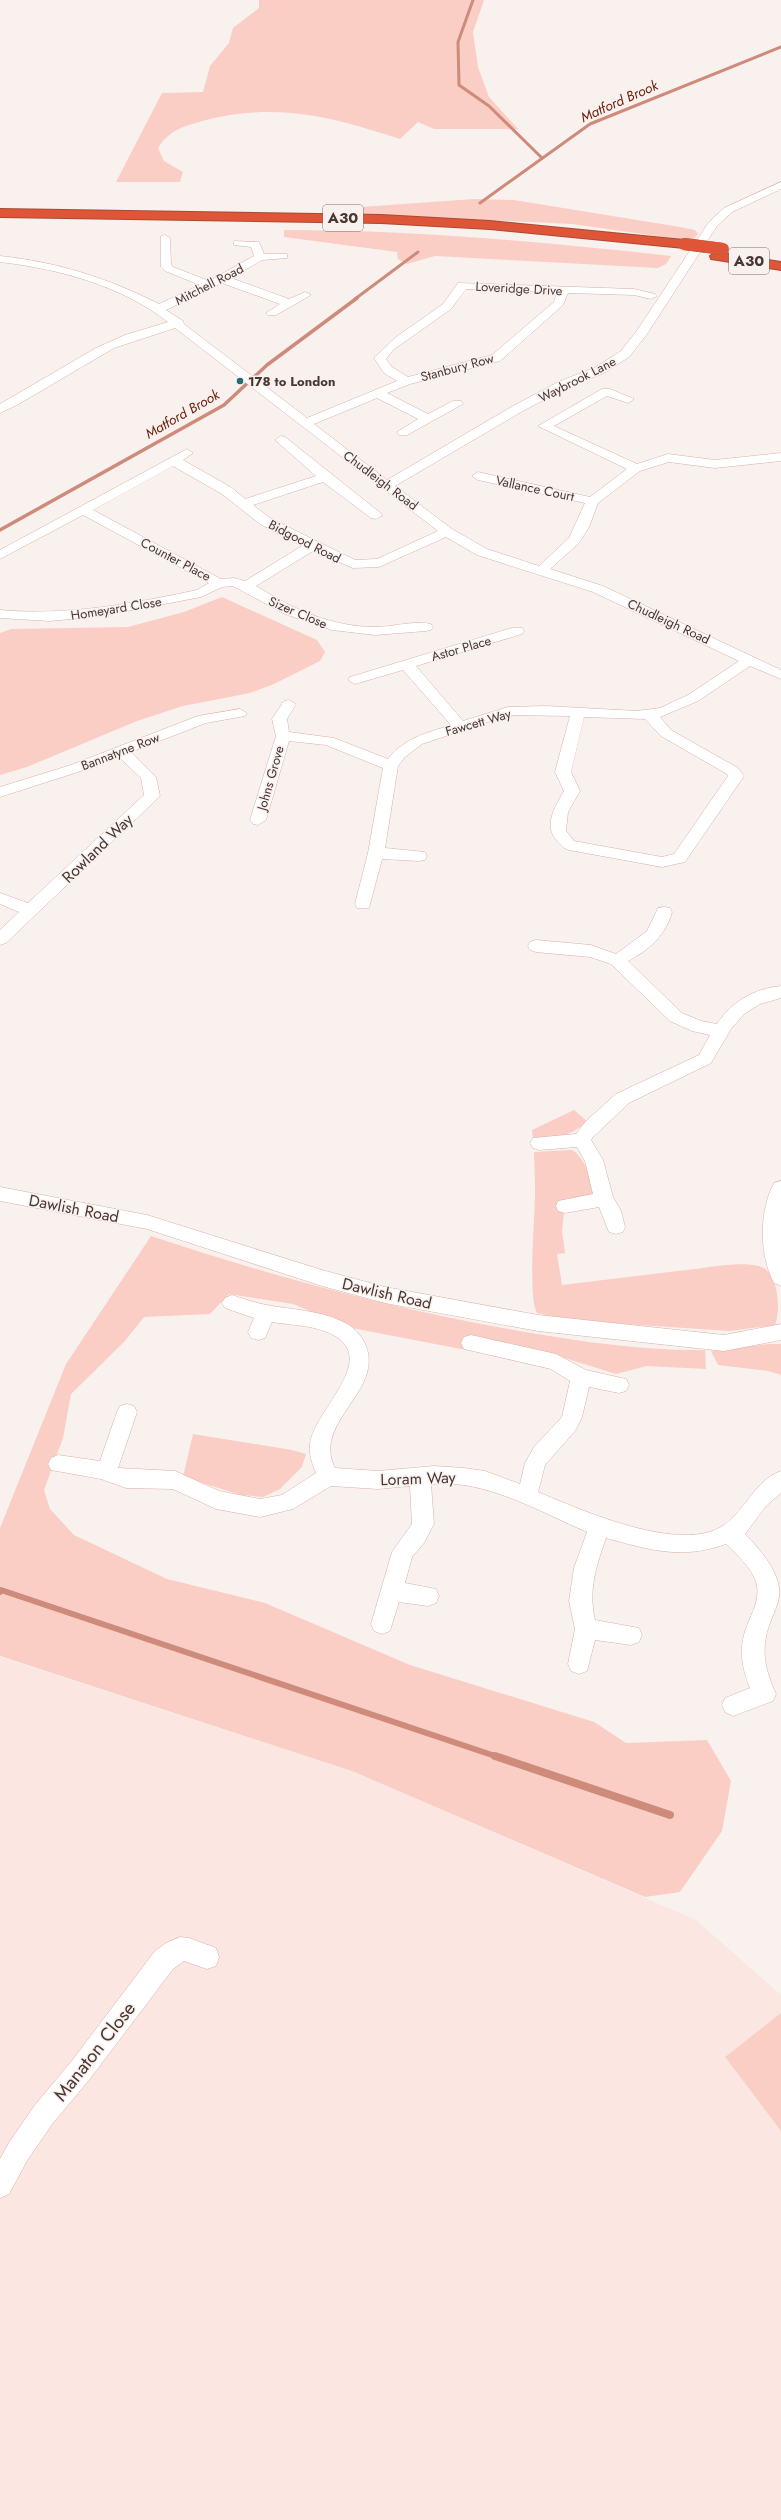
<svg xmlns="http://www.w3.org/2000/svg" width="781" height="2520" font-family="Jost,sans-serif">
  <rect width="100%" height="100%" fill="#f9f1ee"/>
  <path fill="#fbe6e1" d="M0 1657 352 1771 696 1920 781 1995V2013L725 2057 781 2131V2520H0Z"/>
  <path fill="#facec4" d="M259 0H484L473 32 478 67 489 97 518 129H434L418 122 400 139C333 117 277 102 206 120 185 126 170 129 158 148L164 161 183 172 180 182H116L162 93 203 92 210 66 229 43 233 28 259 8Z
    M474 199 514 200 680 227 695 230 698 234 692 241 572 224 333 213V209Z
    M284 230C413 230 543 242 671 256L666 264 658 268 435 256 407 264 398 259 397 252 284 237Z
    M222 597 317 640 325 652 320 661 274 684 250 693 183 706 137 721 27 767 0 775V633L11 629 128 627 184 612Z
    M574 1110 587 1121C570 1138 555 1137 533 1140L532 1130Z
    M572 1150C585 1157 594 1184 593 1197L565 1203 562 1231 565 1253 557 1254 562 1285C603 1280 645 1275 686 1270 709 1268 736 1261 759 1266 779 1271 781 1310 775 1325L729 1331 566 1320 537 1313C527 1296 536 1210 535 1185 535 1174 534 1163 534 1152Z
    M151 1236C274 1277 397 1310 525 1332 584 1342 645 1351 705 1350L706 1369 647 1366 616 1374 536 1349 478 1339 466 1350 352 1328 293 1304 229 1294 210 1314 144 1317 125 1341 71 1394 63 1438 44 1490 50 1509 74 1535 167 1579 265 1603 410 1665 594 1722 626 1743 707 1740 731 1781 722 1831 680 1892 645 1897 352 1771 0 1656V1528L66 1364Z
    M769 1344H781V1375L768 1371 718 1365 711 1351Z
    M193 1434 292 1450 306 1454 302 1467 280 1489 263 1497 241 1495 183 1477Z
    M781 2013V2131L725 2057Z"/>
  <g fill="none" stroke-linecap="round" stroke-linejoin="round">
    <path stroke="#ce8b7b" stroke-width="3" d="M473 0 458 42 459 85 489 106 542 158
      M480 203 590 124 781 47
      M355 299 418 252"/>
    <path stroke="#ce8b7b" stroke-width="3.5" d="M0 530 224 405 267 365 357 298"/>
    <path stroke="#ce8b7b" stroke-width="6" d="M0 1592 1 1590 498 1757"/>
    <path stroke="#ce8b7b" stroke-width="8" d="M495 1756 670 1815"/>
    <defs>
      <path id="minor" d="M781 182V189L732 212 717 226 647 334 629 357 604 373 566 388 521 412 395 486 452 529 487 549 539 566 569 538 585 503 478 480 472 476 478 472 590 497 627 469 538 426 602 389H610L634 399 628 403 607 396 554 426 637 464 668 454 715 460 781 453V461L715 468 669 462 640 471 598 503 589 527 579 543 550 569 603 586 781 670V679L750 666 698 701 660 717 671 730 738 768 744 776 685 862 662 867 569 850C563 848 561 845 557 841 543 825 555 807 564 791L555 772 570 716 509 715 422 744 405 757 398 766 385 848 425 852 427 856 425 860 419 861 382 859 369 908H357L355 904 368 853 383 768 326 745 289 741 266 820 258 825 253 824 250 820 276 736 272 719 284 701 289 700 296 704 287 719 289 732 334 738 388 759C404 738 427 733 451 725L403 670 355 684 348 680 350 677 512 628H522L524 631 522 634 416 666 463 721 508 707 546 706 637 711 660 708 688 695 739 661 593 592 477 555 446 537 379 567 353 568 313 551 256 586C293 609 331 627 376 627 393 627 415 620 431 624L433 627 431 630 426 631 375 635 332 630 285 614 233 586 222 587 201 597 101 616 50 621 0 618V610C67 616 131 604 197 590L209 583 83 515 0 559V550L187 449 193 453 183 460 232 488 245 499 316 476 275 440 281 436 285 437 383 515 376 519 371 518 323 482 253 505 270 518 355 560 377 559 438 531 175 328 114 348 17 405 0 413V404L96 348 125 335 168 322C120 285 59 269 0 262V256C57 262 108 278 159 304L200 285 165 271 161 267V236L165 235 170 238 171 264 173 267 209 281 254 256 251 247 234 245V241L259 242 264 254H287V258L262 260 231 278 289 299 305 292 311 295 276 315H268L266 313 280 304 222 283 166 310 183 321 184 324 307 418 397 381 384 373 374 358 396 337 443 304 458 283 634 289 655 294 657 296 651 299 634 295 568 293 563 305 500 361 410 384 387 393 428 414 453 401H461L463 404 407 435H399L397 432 418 419 377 398 314 424 387 480 513 406 558 382 596 367 621 351 636 332 709 222 724 208ZM466 289 557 292 554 302 492 355 408 377 392 367 386 359 393 350 451 309ZM173 466 222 494 260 524 302 546 245 581 234 578 221 579 93 510ZM584 717 645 719 661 736 727 774 728 776 674 854 662 857 574 841 566 831 568 812 580 791 571 772Z
        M240 709 247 713 245 716 206 723 131 752 156 777 160 796 157 799 6 943 0 945V930L19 912 0 904V893L28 903 144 795 141 778 119 757 81 771 0 797V787L71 765 198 716Z
        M664 907 670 908 672 912C666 935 649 950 628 961L682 1013 701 1021 717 1024C732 1001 754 989 781 986V998L760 1004 744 1014 731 1029 711 1063 629 1103 593 1137 591 1140 603 1160 613 1197 621 1211 625 1227 623 1232 616 1234 609 1232 599 1207 565 1213 558 1211 556 1206 558 1201 593 1194 585 1161 577 1147 539 1150 533 1148 530 1143 533 1138 576 1134 586 1121 616 1094 699 1055 710 1035 692 1031 670 1021 611 964 590 957 536 952 530 950 528 946 530 942 536 940 591 945 616 954 647 931 658 908Z
        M781 1181V1286L774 1283C759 1255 759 1211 774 1183Z
        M0 1187 147 1215 322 1270 385 1287 538 1315 724 1335 781 1324V1340L724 1351 538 1331 385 1303 322 1286 147 1229 0 1201Z
        M232 1295C244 1299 255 1303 267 1305 292 1310 318 1310 341 1321 353 1326 361 1334 366 1346 380 1383 337 1409 331 1442 329 1451 331 1460 335 1468L378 1471 434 1466 464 1468 485 1471 520 1484 525 1463 534 1447 562 1417 570 1381 551 1369 464 1349 461 1343 464 1337 471 1335 556 1354 586 1370 626 1379 629 1385 626 1391 619 1393 589 1387 582 1417 575 1431 545 1465 538 1492C581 1510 682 1555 724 1525 746 1510 755 1480 781 1471V1493L766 1506 745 1534C759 1549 776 1567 779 1588 781 1600 774 1612 770 1623 760 1649 765 1670 776 1694L773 1701 733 1716 725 1712 722 1705 725 1698 750 1688C743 1671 739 1653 744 1635 748 1618 762 1601 756 1582 752 1568 737 1555 726 1544 682 1560 650 1550 606 1538 596 1567 588 1590 595 1620L639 1628 642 1635 639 1642 631 1645 595 1640 587 1671 579 1674 571 1671 568 1664 575 1629 569 1601 574 1568 587 1532C538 1511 486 1479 431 1484L434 1524 424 1543 412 1557 405 1583 436 1589 439 1596 436 1603 428 1606 399 1602 390 1631 382 1634 374 1631 371 1624 392 1552 412 1524 410 1486 378 1489 331 1486 293 1509 260 1517 216 1509 173 1489 126 1488 101 1479 51 1470 48 1464 51 1458 58 1455 100 1461 117 1412 120 1406 127 1404 134 1406 137 1412 118 1468 175 1471 219 1491 260 1499 282 1495 316 1473C312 1463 309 1455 310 1444 314 1409 385 1356 327 1332 310 1325 290 1325 272 1322L265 1338 258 1340 251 1338 248 1332 254 1318 225 1308 222 1303 225 1298Z
        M180 1937 189 1938 216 1948 219 1957 216 1966 207 1969 184 1961 173 1969 89 2080 53 2123 28 2159 9 2194 0 2198V2159L10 2141 35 2105 71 2062 155 1951 166 1943Z"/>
      <path id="highway" d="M0 209 381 215 490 221 684 240 690 244 684 248 490 229 381 223 0 217Z
        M716 252 781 262V270L711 259 710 256Z"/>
    </defs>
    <use href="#minor" stroke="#d9b0a7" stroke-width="1"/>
    <use href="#highway" stroke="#aa4a36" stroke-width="2"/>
    <use href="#minor" fill="#fff" fill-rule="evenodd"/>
    <use href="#highway" fill="#de5538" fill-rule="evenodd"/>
    <defs>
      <path id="highway-bridge" d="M684 244 723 249"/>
    </defs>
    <use href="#highway-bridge" stroke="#aa4a36" stroke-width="12" stroke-linecap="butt"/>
    <use href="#highway-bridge" stroke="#de5538" stroke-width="12"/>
  </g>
  <circle fill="#216d70" stroke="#f9f1ee" stroke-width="1.5" cx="240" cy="381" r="4"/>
  <g text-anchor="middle" stroke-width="3" stroke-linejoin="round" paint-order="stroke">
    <g font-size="13" fill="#483733" stroke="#f9f1ee">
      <text transform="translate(209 284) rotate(-27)" y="5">Mitchell Road</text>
      <text transform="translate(519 288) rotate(3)" y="5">Loveridge Drive</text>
      <text transform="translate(457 367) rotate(-15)" y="5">Stanbury Row</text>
      <text transform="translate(577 379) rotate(-27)" y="5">Waybrook Lane</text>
      <text transform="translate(381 480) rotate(37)" y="5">Chudleigh Road</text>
      <text transform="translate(535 488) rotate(12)" y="5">Vallance Court</text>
      <text transform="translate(305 541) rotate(27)" y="5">Bidgood Road</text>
      <text transform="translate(176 559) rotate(28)" y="5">Counter Place</text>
      <text transform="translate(116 608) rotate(-9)" y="5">Homeyard Close</text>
      <text transform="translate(298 612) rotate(23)" y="5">Sizer Close</text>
      <text transform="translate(669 621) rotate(25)" y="5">Chudleigh Road</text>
      <text transform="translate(461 648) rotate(-16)" y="5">Astor Place</text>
      <text transform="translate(478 722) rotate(-16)" y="5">Fawcett Way</text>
      <text transform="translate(120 751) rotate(-21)" y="5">Bannatyne Row</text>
      <text transform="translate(270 778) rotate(-74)" y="5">Johns Grove</text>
    </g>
    <g font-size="13" font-weight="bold" fill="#483733" stroke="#f9f1ee" text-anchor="start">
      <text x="248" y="386">178 to London</text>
    </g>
    <g font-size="14" font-style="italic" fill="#6b1b09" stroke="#f9f1ee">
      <text transform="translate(619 101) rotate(-24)" y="5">Matford Brook</text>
      <text transform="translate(182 414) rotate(-30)" y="5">Matford Brook</text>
    </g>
    <g fill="#f9f1ee" stroke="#7d6f6b" stroke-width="1">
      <rect x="323" y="205" width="40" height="26" rx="3"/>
      <rect x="729" y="248" width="40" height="26" rx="3"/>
    </g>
    <g font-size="15" font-weight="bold" fill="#483733">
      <text x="343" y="223">A30</text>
      <text x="749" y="266">A30</text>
    </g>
    <g font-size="16" fill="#483733" stroke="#f9f1ee">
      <text transform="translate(97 848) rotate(-44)" y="6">Rowland Way</text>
      <text transform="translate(74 1208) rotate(11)" y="6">Dawlish Road</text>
      <text transform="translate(387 1293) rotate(13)" y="6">Dawlish Road</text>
      <text transform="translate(418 1478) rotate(-2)" y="6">Loram Way</text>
    </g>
    <g font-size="19" fill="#483733" stroke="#f9f1ee">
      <text transform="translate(94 2051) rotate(-52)" y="7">Manaton Close</text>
    </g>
  </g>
</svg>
